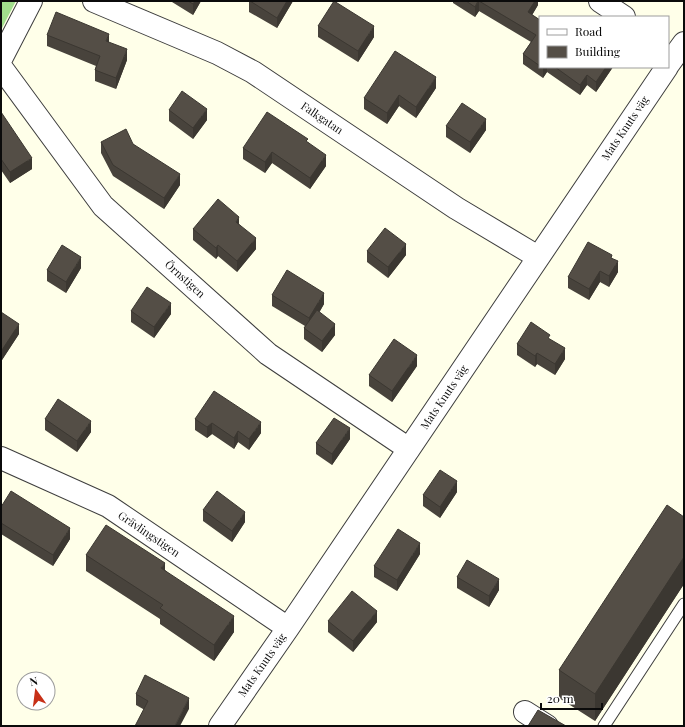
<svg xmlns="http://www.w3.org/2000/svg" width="685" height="727" font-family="'Playfair Display',serif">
  <rect width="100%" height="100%" fill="#ffffe9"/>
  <path fill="#a2df8d" d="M1 1H16L1 30Z"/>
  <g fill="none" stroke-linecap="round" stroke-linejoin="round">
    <defs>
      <path id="service" d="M604 726 684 604"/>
      <path id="minor" d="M94 1 217 53 253 72 456 208 538 257
        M600 1 624 17
        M1 59 31 1
        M668 65 684 43
        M1 67 103 206 268 354 409 449
        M1 458 108 506 288 628
        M525 712 547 726
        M220 726 288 628 667 67"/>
    </defs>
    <use href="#service" stroke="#3e3e3e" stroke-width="13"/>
    <use href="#minor" stroke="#3e3e3e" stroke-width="24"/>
    <use href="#service" stroke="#fff" stroke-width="11"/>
    <use href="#minor" stroke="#fff" stroke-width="22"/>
  </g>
  <path fill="#48433c" d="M172 1H201L193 15 172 2Z
    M249 1H293L277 28 249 12Z
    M453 1H538V5L532 15 540 20V67H613L596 92 587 85 580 95 547 72 543 78 523 64V54L531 42 479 11 475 17 453 3Z
    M318 26 374 37 358 62 318 37Z
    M47 35 109 43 127 60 116 89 95 81V70L96 66 47 46Z
    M436 88 416 118 399 106 387 124 364 109V98Z
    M169 110 207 120 193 139 169 121Z
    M1 112 32 169 10 183 1 170Z
    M446 126 486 130 470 153 446 137Z
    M101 142 133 144 180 185 164 209 113 176 101 153Z
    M308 142 326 166 310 189 272 163 265 173 243 159V148Z
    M239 224 256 249 237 272 218 256 216 259 193 240V229Z
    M367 251 406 255 388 278 367 262Z
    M612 258 618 272 609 287 600 282 589 300 568 288V277Z
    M81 268 66 293 47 281V270Z
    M272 295 324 304 319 313 335 335 322 352 304 339V328L305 326 272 306Z
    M131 311 171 314 154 338 131 322Z
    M1 312 19 334 2 360 1 359Z
    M550 339 565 359 555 375 537 364 535 367 517 355V344Z
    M417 366 392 402 369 386V375Z
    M45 419 91 432 77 452 45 430Z
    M195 419 261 433 249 450 238 442 234 449 212 434 207 438 195 430Z
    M350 439 332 465 316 454V443Z
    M457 492 440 518 423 506V495Z
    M1 507 70 539 53 566 1 534Z
    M203 510 245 522 232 542 203 521Z
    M684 517V584L595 721 559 698V670Z
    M420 554 397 591 374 577V566Z
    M86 555 165 570 234 632 214 661 160 624V619L86 571Z
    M457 577 499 590 489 607 457 588Z
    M328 621 377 622 353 652 328 632Z
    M136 694 189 709H143L136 705Z"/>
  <path fill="#3b3731" d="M195 1H201L193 15V4Z
    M287 1H293L277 28V18Z
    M479 1V11L475 17V7Z
    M535 1H538V5L528 22V12Z
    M374 26V37L358 62V51Z
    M109 34V45L106 41Z
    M127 49V60L116 89V78Z
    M544 67H547V72L543 78V68Z
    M606 67H613L596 92V82Z
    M587 75V85L580 95V85Z
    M436 77V88L416 118V107Z
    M399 95V106L387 124V113Z
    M207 109V120L193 139V128Z
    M486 119V130L470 153V142Z
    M272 152V163L265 173V162Z
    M326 155V166L310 189V178Z
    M32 158V169L10 183V172Z
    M180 174V185L164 209V198Z
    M239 217V228L236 222Z
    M256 238V249L237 272V261Z
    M406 244V255L388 278V267Z
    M218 245V256L216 259V248Z
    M81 257V268L66 293V282Z
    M618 261V272L609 287V276Z
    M600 271V282L589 300V289Z
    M324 293V304L309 329V318Z
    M171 303V314L154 338V327Z
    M19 324V334L2 360V350Z
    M335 324V335L322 352V341Z
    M565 348V359L555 375V364Z
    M537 353V364L535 367V356Z
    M417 355V366L392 402V391Z
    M91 421V432L77 452V441Z
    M261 422V433L249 450V439Z
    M212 423V434L207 438V427Z
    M350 428V439L332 465V454Z
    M238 431V442L234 449V438Z
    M457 481V492L440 518V507Z
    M245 512V522L232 542V531Z
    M70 528V539L53 566V555Z
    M420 543V554L397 591V580Z
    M684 557V584L595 721V694Z
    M165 563V579L161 568Z
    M499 579V590L489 607V596Z
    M377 611V622L353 652V641Z
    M234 616V632L214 661V645Z
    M189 698V709L180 726H175Z"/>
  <path fill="#544e46" stroke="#3b3731" d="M188 1H195L193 4Z
    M250 1H287L277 18Z
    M334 1 374 26 358 51 318 26Z
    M466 1H478L475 7Z
    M479 1H535L528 12 540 20V66L523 54 536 35Z
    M56 12 109 34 106 41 127 49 116 78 95 70 100 56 47 35Z
    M395 51 436 77 416 107 399 95 387 113 364 98Z
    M555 67H606L596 82 587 75 580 85Z
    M182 91 207 109 193 128 169 110Z
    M462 103 486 119 470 142 446 126Z
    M1 112 32 158 10 172 1 159Z
    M267 112 308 139 306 141 326 155 310 178 272 152 265 162 243 148Z
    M126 129 133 144 180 174 164 198 113 165 101 142Z
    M218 199 239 217 236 222 256 238 237 261 218 245 216 248 193 229Z
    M385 228 406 244 388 267 367 251Z
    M588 242 612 255 611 258 618 261 609 276 600 271 589 289 568 277Z
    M62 245 81 257 66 282 47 270Z
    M287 270 324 293 309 318 272 295Z
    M147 287 171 303 154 327 131 311Z
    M317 310 335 324 322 341 304 328Z
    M1 312 19 324 2 350 1 349Z
    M531 322 550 335 548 338 565 348 555 364 537 353 535 356 517 344Z
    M394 339 417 355 392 391 369 375Z
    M214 391 261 422 249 439 238 431 234 438 212 423 207 427 195 419Z
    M58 399 91 421 77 441 45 419Z
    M334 418 350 428 332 454 316 443Z
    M440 470 457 481 440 507 423 495Z
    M11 491 70 528 53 555 1 523V507Z
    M217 491 245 512 232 531 203 510Z
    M667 505 684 517V557L595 694 559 670Z
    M106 525 165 563 161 568 234 616 214 645 160 608 163 605 86 555Z
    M398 529 420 543 397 580 374 566Z
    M467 560 499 579 489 596 457 577Z
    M352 591 377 611 353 641 328 621Z
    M145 675 189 698 175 726H135L148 701 136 694Z
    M538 710 566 726H528Z"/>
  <g text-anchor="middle" stroke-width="4" stroke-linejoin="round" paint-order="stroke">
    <g font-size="11" fill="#0b0b0b" stroke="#fff">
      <text transform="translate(322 118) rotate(34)" y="4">Falkgatan</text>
      <text transform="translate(625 128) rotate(-56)" y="4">Mats Knuts väg</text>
      <text transform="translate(185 279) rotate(42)" y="4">Örnstigen</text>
      <text transform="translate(444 397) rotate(-56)" y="4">Mats Knuts väg</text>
      <text transform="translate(149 534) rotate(34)" y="4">Grävlingstigen</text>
      <text transform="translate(262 665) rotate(-55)" y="4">Mats Knuts väg</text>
    </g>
  </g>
  <rect width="685" height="727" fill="none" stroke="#0b0b0b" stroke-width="4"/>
  <rect x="539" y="16" width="130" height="52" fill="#ffffff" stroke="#9d9d9d"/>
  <rect x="547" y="29" width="20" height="6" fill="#ffffff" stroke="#9d9d9d"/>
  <text x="575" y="36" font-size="12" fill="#0b0b0b">Road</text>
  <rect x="547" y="46" width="20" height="12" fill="#544e46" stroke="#9d9d9d"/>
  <text x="575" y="56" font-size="12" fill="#0b0b0b">Building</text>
  <g transform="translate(36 691) rotate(346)"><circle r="19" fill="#ffffff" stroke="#9d9d9d"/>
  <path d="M0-3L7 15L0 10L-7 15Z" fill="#c73017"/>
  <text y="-6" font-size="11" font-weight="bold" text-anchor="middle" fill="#0b0b0b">N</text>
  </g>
  <path d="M541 703v6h61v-6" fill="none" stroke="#0b0b0b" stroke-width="2"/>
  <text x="547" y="703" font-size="12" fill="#0b0b0b" stroke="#ffffff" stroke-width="3" paint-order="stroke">20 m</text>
</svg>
